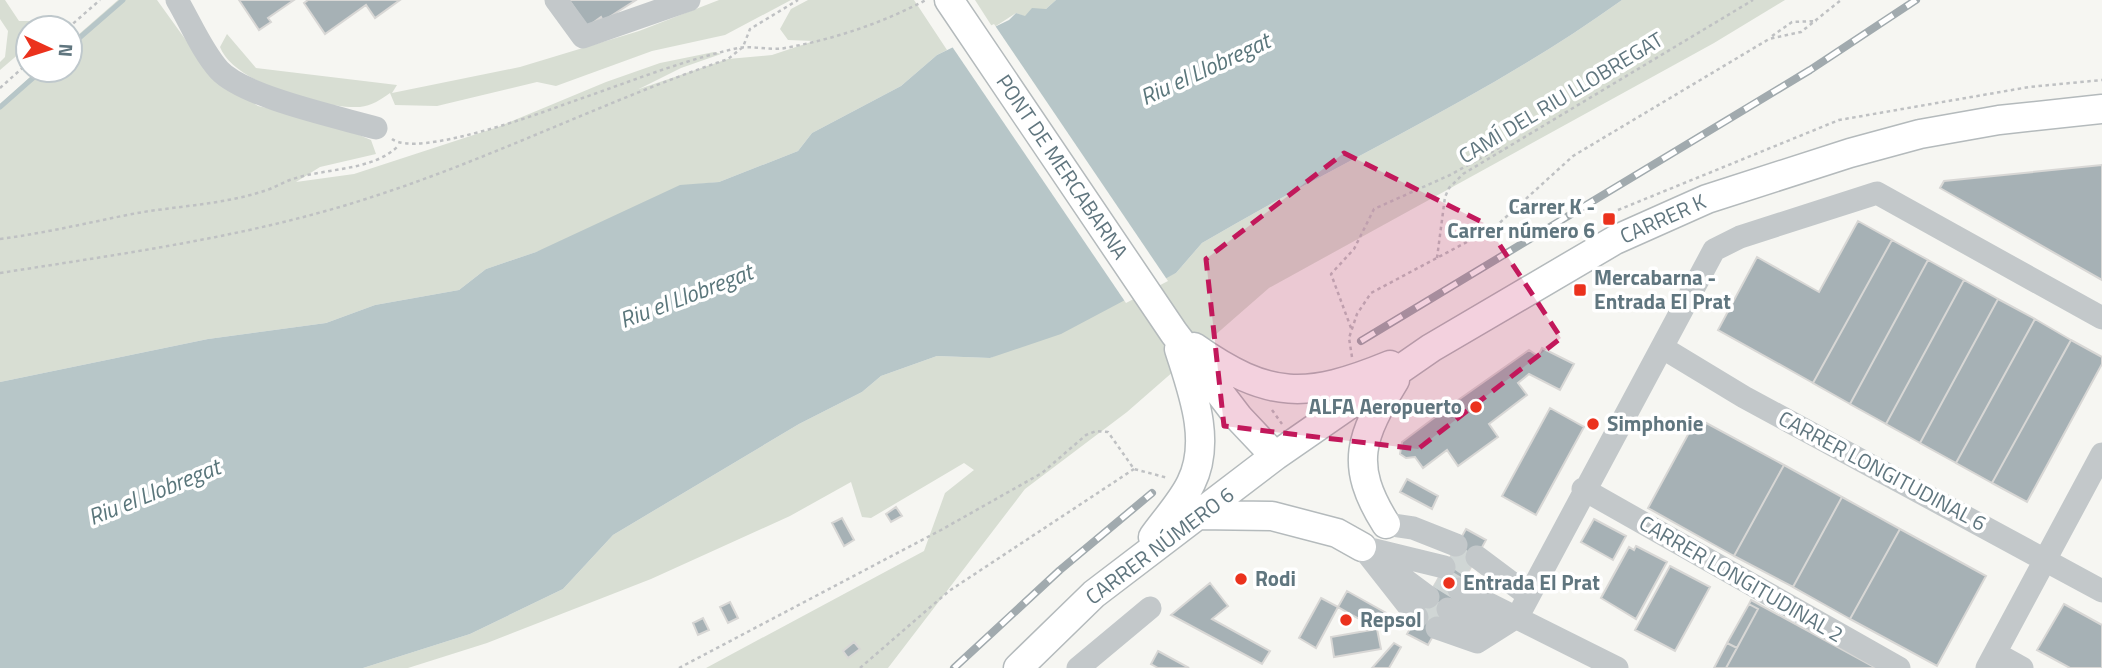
<svg xmlns="http://www.w3.org/2000/svg" width="2102" height="668" font-family="'Titillium Web',sans-serif">
  <rect width="100%" height="100%" fill="#f6f6f2"/>
  <path fill="#d8ded3" d="M0 0H5L19 21H32L33 28H28V46L0 70V62L5 57 8 31 0 19Z
    M118 0H157L206 68 231 88 258 106 326 121 371 140 376 154 320 167 296 182 354 174 498 127 606 82 660 63 714 52 721 54 681 68 639 89 728 59 772 55 814 41 788 40 780 29 791 9 808 0H914L947 50 937 55 901 86 812 133 798 151 719 182 680 186 542 250 486 269 459 290 375 305 326 323 208 339 0 382V104L38 70H70V42Z
    M719 0H791L725 35 652 51 556 86 537 82 437 106 395 105 390 93C382 99 371 106 360 107 324 109 233 83 220 47L227 34 256 68 397 85 392 93 520 67 639 31Z
    M975 0H1056L1046 9 1026 17 1016 13 993 28Z
    M1622 0H1785L1714 43 1269 288 1127 412 1025 489 888 668H706L924 551 945 493 974 470 964 463 871 518 862 517 851 482 790 516 651 579 487 643 408 668H363L470 634 563 589 613 535 799 424 862 392 881 376 937 356 990 358 1176 273 1202 243C1341 161 1490 95 1622 0Z"/>
  <path fill="#b7c6c8" d="M1056 0H1622C1490 95 1341 161 1202 243L1176 273 1061 334 990 358 937 356 881 376 862 392 799 424 613 535 563 589 470 634 363 668H0V382L208 339 326 323 375 305 459 290 486 269 536 252 680 185 719 182 798 151 812 133 901 86 937 55 1009 20 1016 13 1025 16 1032 8 1046 9Z"/>
  <path fill="#f6f6f2" d="M994 24 1168 281 1126 303 951 45Z"/>
  <g fill="none" stroke-linecap="round" stroke-linejoin="round">
    <path stroke="#b7c6c8" stroke-width="5" d="M70 46 123 0
      M0 107 42 70"/>
  </g>
  <path fill="#a6b1b5" stroke="#d8d7d5" stroke-width="2" d="M239 0H294L268 18 271 22 259 30Z
    M308 0H400L375 18 366 5 325 34 304 3Z
    M569 0H636L603 21 601 17 587 27Z
    M2102 165V280L1940 188 1944 181Z
    M1858 221 1892 240 1813 383 1718 330 1757 257 1819 292Z
    M1892 240 1928 260 1850 404 1813 383Z
    M1928 260 1964 280 1886 424 1850 404Z
    M1964 280 1998 299 1920 443 1886 424Z
    M1998 299 2035 319 1956 463 1920 443Z
    M2035 319 2071 340 1992 483 1956 463Z
    M2071 340 2102 357V364L2027 502 1992 483Z
    M1542 348 1574 364 1560 390 1529 374 1518 383 1527 395 1489 424 1498 437 1458 466 1447 450 1423 468 1415 457 1406 458 1400 454 1402 442 1442 412 1444 404 1451 405 1529 350 1538 356Z
    M1550 408 1584 427 1536 515 1502 496Z
    M1697 418 1784 465 1734 556 1648 508Z
    M1784 465 1842 497 1793 587 1734 556Z
    M1407 479 1438 496 1432 509 1400 492Z
    M1842 497 1900 529 1850 619 1793 587Z
    M896 507 902 516 891 522 886 514Z
    M842 518 854 540 844 546 832 523Z
    M1594 519 1626 536 1613 560 1581 542Z
    M1466 529 1486 540 1428 645 1407 634Z
    M1900 529 1986 576 1937 666 1850 619Z
    M1636 546 1667 562 1636 619 1601 598 1629 547 1634 550Z
    M1670 566 1710 587 1675 651 1635 630Z
    M1210 583 1228 606 1212 619 1270 651 1262 664 1171 615Z
    M1347 591 1386 613 1377 629 1338 607Z
    M1321 598 1338 607 1316 648 1299 638Z
    M1751 600 1876 668H1726L1758 609 1749 604Z
    M730 602 738 618 728 623 720 607Z
    M1749 604 1758 609 1737 648 1727 643Z
    M2064 604 2102 625V668H2070L2037 650Z
    M703 618 709 630 698 635 693 623Z
    M1377 629 1381 649 1334 657 1331 637Z
    M854 642 860 649 848 658 843 651Z
    M1394 643 1401 647 1389 668H1372Z
    M1727 643 1737 648 1726 668H1714Z
    M1158 651 1189 668H1158L1151 664Z"/>
  <g fill="none" stroke-linecap="round" stroke-linejoin="round">
    <path stroke="#d0d6d5" stroke-width="23" stroke-dasharray="23 11" stroke-linecap="butt" d="M1452 554 1471 567
      M1439 577 1459 589
      M1423 606 1443 618"/>
    <defs>
      <path id="major" d="M949 0 1174 333 1239 418 1275 456
        M1194 347C1269 400 1307 399 1390 365
        M1197 515 1272 516 1337 533 1362 547
        M1386 524C1348 464 1361 436 1395 380
        M1153 537C1165 520 1182 502 1191 483 1212 441 1192 390 1179 349
        M1018 668 1094 594 1275 456 1431 348 1615 240 1707 199 1850 153 1920 134 1999 120 2102 109"/>
    </defs>
    <use href="#major" stroke="#b4babc" stroke-width="31"/>
    <path stroke="#bfc1c3" stroke-width="2.5" stroke-dasharray="3.5 3.5" stroke-linecap="butt" d="M68 28 100 0
      M1772 36 1792 22 1817 21
      M0 88 28 63
      M392 139C417 158 539 114 571 102 627 83 680 61 738 48 753 45 770 51 785 48 835 39 882 23 926 0
      M1618 210 1839 120 2029 87 2102 80
      M0 239C45 233 87 223 132 214 175 206 221 205 264 191 274 188 283 182 293 179 325 168 375 171 399 145
      M1437 258 1445 197 1449 188 1463 174 1753 0
      M0 273C127 253 255 236 378 195 497 156 610 99 728 59L743 47 750 29 798 0
      M1351 328 1331 274 1354 249 1374 209 1450 175 1499 148 1503 151
      M1352 357 1349 338 1357 314 1371 293 1495 227 1573 156 1769 39 1801 32 1841 0
      M1272 410 1282 424
      M679 668 941 530 1042 473 1086 435 1096 431 1108 432 1134 469 1168 478
      M860 668 949 591 1134 469"/>
    <path stroke="#c3c8ca" stroke-width="23" d="M177 0C190 22 202 51 219 70 244 97 338 117 376 128
      M556 0 583 37 689 0
      M1663 348 1744 397 2102 591
      M1583 489 1899 668
      M1386 524 1413 528 1456 545
      M1362 547 1417 617
      M1362 547 1444 567
      M1477 557 1528 595
      M1389 568 1428 597
      M1459 589 1617 668
      M1448 609 1490 624 1509 619
      M1518 616 1714 250 1740 237 1877 193 2102 318
      M1437 628 1477 642 1518 616
      M1995 653 2022 668
      M1078 668 1150 608
      M1987 668 2102 454"/>
    <use href="#major" stroke="#fff" stroke-width="28"/>
    <defs>
      <path id="rail" d="M1361 341 1810 70 1916 0
        M954 668 1060 570 1152 493"/>
    </defs>
    <use href="#rail" stroke="#a1aaae" stroke-width="8"/>
    <use href="#rail" stroke="#fff" stroke-width="5" stroke-dasharray="16" stroke-linecap="butt"/>
  </g>
  <path fill="#c2185b" fill-opacity="0.2" stroke="#c2185b" stroke-width="5" stroke-dasharray="14 9" stroke-linejoin="round" d="M1344 153 1486 224 1561 338 1418 449 1224 426 1206 259Z"/>
  <g fill="#eb321d" stroke="#fff" stroke-width="2.5">
    <rect x="1602" y="212" width="14" height="14" rx="3.5"/>
    <rect x="1573" y="283" width="14" height="14" rx="3.5"/>
    <circle cx="1476" cy="407" r="7"/>
    <circle cx="1593" cy="424" r="7"/>
    <circle cx="1241" cy="579" r="7"/>
    <circle cx="1449" cy="583" r="7"/>
    <circle cx="1346" cy="620" r="7"/>
  </g>
  <g text-anchor="middle" stroke-width="7" stroke-linejoin="round" paint-order="stroke">
    <g font-size="21" fill="#60767f" stroke="#fff">
      <text transform="translate(1561 98) rotate(-31)" y="7">CAMÍ DEL RIU LLOBREGAT</text>
      <text transform="translate(1062 167) rotate(56)" y="7">PONT DE MERCABARNA</text>
      <text transform="translate(1663 219) rotate(-24)" y="7">CARRER K</text>
      <text transform="translate(1882 471) rotate(28)" y="7">CARRER LONGITUDINAL 6</text>
      <text transform="translate(1160 546) rotate(-37)" y="7">CARRER NÚMERO 6</text>
      <text transform="translate(1741 579) rotate(30)" y="7">CARRER LONGITUDINAL 2</text>
    </g>
    <g font-size="21" font-weight="bold" fill="#60767f" stroke="#fff" text-anchor="start">
      <text x="1595" y="214" text-anchor="end">Carrer K -<tspan x="1595" dy="24">Carrer número 6</tspan></text>
      <text x="1594" y="285">Mercabarna -<tspan x="1594" dy="24">Entrada El Prat</tspan></text>
      <text x="1462" y="414" text-anchor="end">ALFA Aeropuerto</text>
      <text x="1607" y="431">Simphonie</text>
      <text x="1255" y="586">Rodi</text>
      <text x="1463" y="590">Entrada El Prat</text>
      <text x="1360" y="627">Repsol</text>
    </g>
    <g font-size="23" font-style="italic" fill="#5a767b" stroke="#fff">
      <text transform="translate(1205 69) rotate(-25)" y="8">Riu el Llobregat</text>
      <text transform="translate(686 296) rotate(-21)" y="8">Riu el Llobregat</text>
      <text transform="translate(154 492) rotate(-22)" y="8">Riu el Llobregat</text>
    </g>
  </g>
  <g transform="translate(49 49) rotate(94)"><circle r="33" fill="#ffffff" stroke="#bfc8cc" stroke-width="2"/>
  <path d="M0-5L12 26L0 18L-12 26Z" fill="#eb321d"/>
  <text y="-10" font-size="19" font-weight="bold" text-anchor="middle" fill="#60767f">N</text>
  </g>
</svg>
